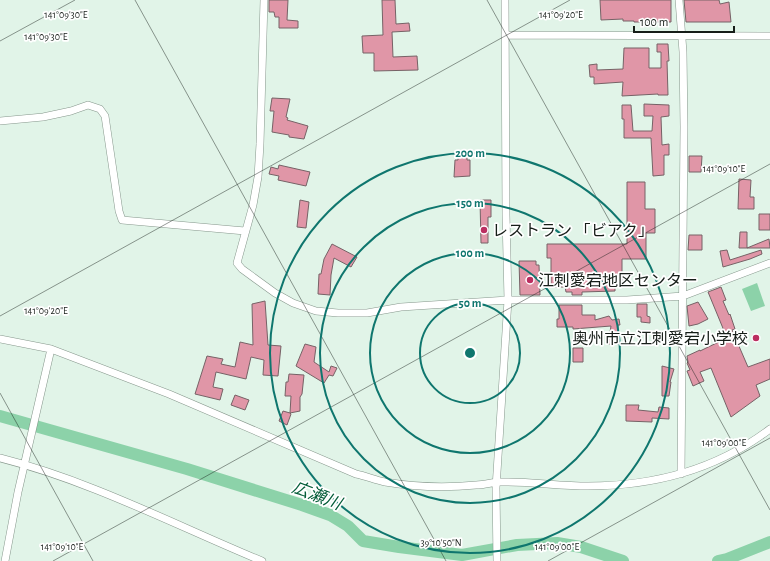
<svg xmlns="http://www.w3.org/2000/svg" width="770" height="561" font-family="'Alegreya Sans','Noto Sans JP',sans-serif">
  <rect width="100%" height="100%" fill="#e1f4e8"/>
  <path fill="#8cd2a9" d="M757 283 765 306 751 311 742 289Z"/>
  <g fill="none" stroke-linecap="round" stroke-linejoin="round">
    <path stroke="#8cd2a9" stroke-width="12" d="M0 416 187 469 302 505 330 515 348 526 363 541 399 547 462 555 517 545 557 543 581 547 623 561
      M718 561 727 559 770 542"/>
  </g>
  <path fill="#e096a7" stroke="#766266" d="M269 0H288L287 20 298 21V28H279V17H275L274 12H269Z
    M382 0H395L396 24 409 23 410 31 392 32 393 57 417 56 418 70 374 71V53H363L362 36 383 35Z
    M600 0H671V22H634V21H623V19L601 20Z
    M684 0H719L720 4 729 2 731 22H686Z
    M657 44H668L669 61H667L668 95H658V94L622 96 623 82 594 84V77H590L589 65 597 64V70L623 69 624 48H649V68H661V52H657Z
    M272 98 290 99 286 117 288 118 287 120 308 126 304 139 289 137V135L272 132 274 111H270Z
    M644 104 669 105V116L661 117 662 145 669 144V155H664V175L653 176 651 138H624V119H622V105H631L633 131H652L653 116H644Z
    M689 156H702L701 172H689Z
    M458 157H467V160H470V176L454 177 455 160H458Z
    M279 165 310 172 306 186 278 180 279 176 269 174 271 167 278 169Z
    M739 179 751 180 750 197H754V209H738Z
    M627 182H645V209H655V233H646V259H622V287H615V291L582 292V295H572V292H566L565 287H551V258H547V244H627Z
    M300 200 309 202 306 228 297 227Z
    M480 200H491V217H488V243H481Z
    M759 214H770V230H759Z
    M740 232H747V248L769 239 770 248H739Z
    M689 235H702V250H688Z
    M332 244 357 257 351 267 334 258 331 275 330 295 318 294 319 274H321L324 259Z
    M727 250 730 260 761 250 762 254 750 259 723 267 720 251Z
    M519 261H536V265H539L540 295H520Z
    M721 287 726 300 723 301 729 315 730 314 735 329 732 330 748 367 770 359V379L756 385 760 396 731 417 711 368 700 372 704 381 693 386 687 371 690 370 687 363 688 362 687 356 700 350V351L727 338 708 292Z
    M265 301 268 345 281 346 278 376 263 375 264 360 251 357 246 379 216 372 213 387 223 389 220 400 195 394 207 356 223 359 221 364 235 367 240 342 253 345 252 304Z
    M698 302 708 319 698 324 689 326 687 306Z
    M637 304H647V316L650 317V323L641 322V317H637Z
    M559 305H582V315H595V320L609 316 612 320 619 319 620 325H618V344H608L611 326 573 329V327H557V319H559Z
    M305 344 316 347 314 362 329 372 331 366 337 368 333 376 329 375 324 383 296 366Z
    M573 348H583V362H573Z
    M662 366 674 369 670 382H671L669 396H662Z
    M289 374 304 375 302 394 300 397V411L290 413 291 414 287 425 279 421 283 411 290 413 291 396H285L286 382H288Z
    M235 395 249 400 245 410 231 405Z
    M626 405H639L638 410 658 412 659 407 669 408V419L652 418V422L626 421Z"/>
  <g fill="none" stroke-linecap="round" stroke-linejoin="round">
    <defs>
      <path id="minor" d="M264 0 260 144 258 177 253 205 237 263 242 269 275 293 293 303 316 311 338 313H367L401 307 508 300H627L683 296 770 263
        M679 0 683 52 684 127 681 474
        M505 35 770 36
        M0 121 43 117 71 111 88 105 100 109 105 116 119 211 122 220 245 231
        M0 339 51 349 169 394 356 474C366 476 375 480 385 482 415 487 446 488 476 485 483 485 490 483 497 482 527 481 558 486 588 486 655 486 716 470 770 429
        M0 458C91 481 175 525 262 561
        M5 561 18 492 51 349
        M497 561 496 488 508 300 506 215 505 0"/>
    </defs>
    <use href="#minor" stroke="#86978c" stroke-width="8"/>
    <use href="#minor" stroke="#fff" stroke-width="7"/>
  </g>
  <path fill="none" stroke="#161d18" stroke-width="1" stroke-opacity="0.45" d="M135 0 446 561M487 0 770 510M0 41 75 0M0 316 570 0M0 393 93 561M53 561 770 164M548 561 770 438"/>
  <g fill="none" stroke="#0f766e" stroke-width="2">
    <circle cx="470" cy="353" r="50"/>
    <circle cx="470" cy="353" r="100"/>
    <circle cx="470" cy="353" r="150"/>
    <circle cx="470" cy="353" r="200"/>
  </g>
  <g fill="#bb2e60" stroke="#fff" stroke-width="1.5">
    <circle cx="484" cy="230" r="4"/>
    <circle cx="530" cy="280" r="4"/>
    <circle cx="756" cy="338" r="4"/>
  </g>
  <g text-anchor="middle" stroke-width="3.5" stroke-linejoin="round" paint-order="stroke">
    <g font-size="16" fill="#161d18" stroke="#fff" text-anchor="start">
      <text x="492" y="236">レストラン 「ビアク」</text>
      <text x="538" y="286">江刺愛宕地区センター</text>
      <text x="748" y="344" text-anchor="end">奥州市立江刺愛宕小学校</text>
    </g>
    <g font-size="17" font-style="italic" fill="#045d38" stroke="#fff">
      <text transform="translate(317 495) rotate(21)" y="6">広瀬川</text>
    </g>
  </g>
  <g font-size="10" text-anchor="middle" fill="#161d18" stroke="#fff" stroke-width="3.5" stroke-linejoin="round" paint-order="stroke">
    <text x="66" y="18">141°09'30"E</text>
    <text x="561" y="18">141°09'20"E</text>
    <text x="46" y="40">141°09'30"E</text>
    <text x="724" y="172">141°09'10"E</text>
    <text x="46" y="314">141°09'20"E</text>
    <text x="724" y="446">141°09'00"E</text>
    <text x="441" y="546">39°10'50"N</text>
    <text x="62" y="550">141°09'10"E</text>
    <text x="557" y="550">141°09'00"E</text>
  </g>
  <circle cx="470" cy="353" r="6" fill="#0f766e" stroke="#fff" stroke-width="2"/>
  <g font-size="12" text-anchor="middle" font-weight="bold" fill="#0f766e" stroke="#fff" stroke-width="3.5" stroke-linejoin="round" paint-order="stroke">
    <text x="470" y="157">200 m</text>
    <text x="470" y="207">150 m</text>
    <text x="470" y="257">100 m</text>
    <text x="470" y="307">50 m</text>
  </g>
  <path d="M634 26v6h100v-6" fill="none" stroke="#161d18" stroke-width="2"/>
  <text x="640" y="26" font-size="12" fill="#161d18" stroke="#ffffff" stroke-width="3" paint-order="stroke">100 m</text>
</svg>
